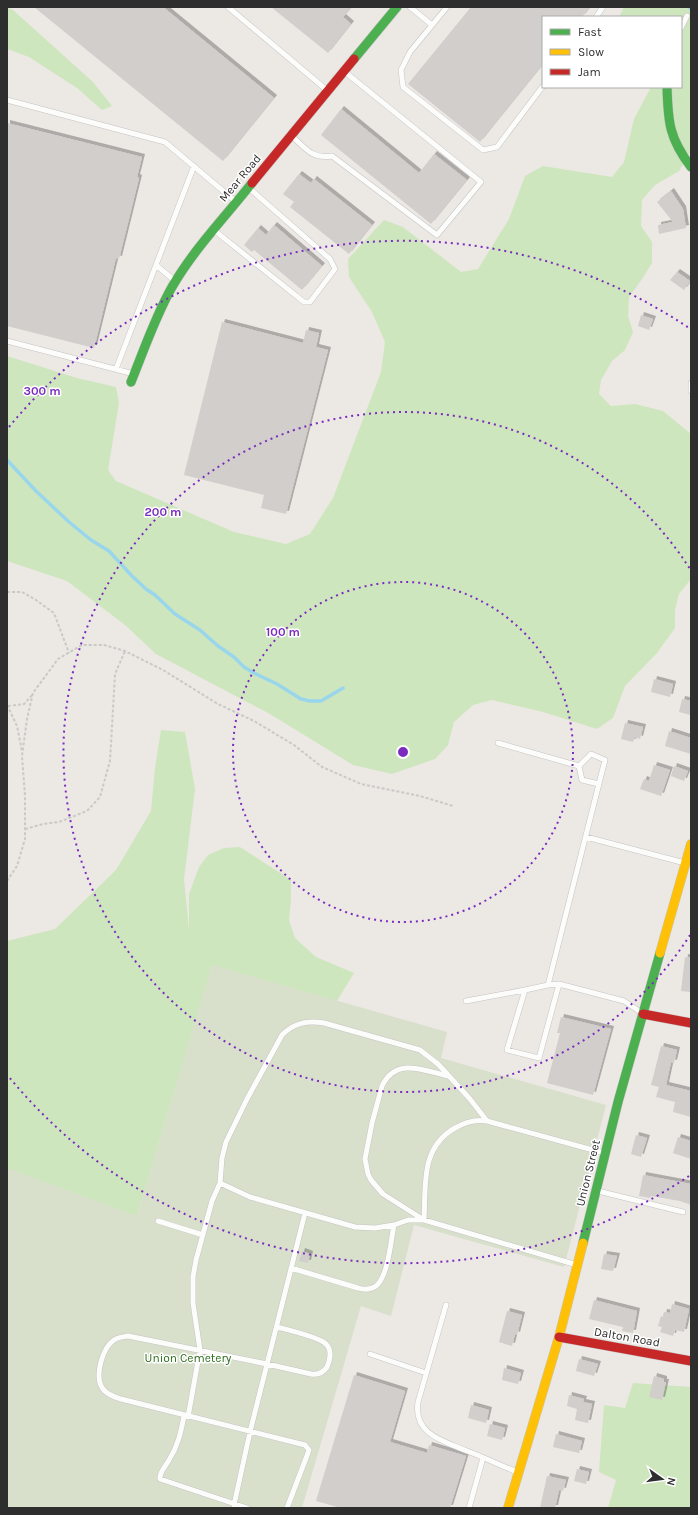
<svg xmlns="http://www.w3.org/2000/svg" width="698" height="1515" font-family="Karla,sans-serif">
  <defs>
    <filter id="shadow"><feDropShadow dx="3" dy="-3" stdDeviation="0" flood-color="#0004"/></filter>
  </defs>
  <rect width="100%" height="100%" fill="#ece8e4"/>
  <path fill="#cee6be" d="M7 7 13 10 93 82 112 106 102 110 77 88 29 57 7 49Z
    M624 7H691V151L679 171 655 185 642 200 641 226 652 242V263L642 279 629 297 628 316 633 332 625 350 612 361 601 380 599 394 611 406 635 404 663 411 691 434V579L679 594 675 610V628L657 653 625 686 613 718 597 729 543 712 492 700 473 705 454 722 448 745 435 759 392 774 353 765 270 714 156 654 125 625 67 581 7 561V356L77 378 116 387 119 403 108 470 116 481 234 532 286 544 310 534 333 498 381 372 385 342 372 312 349 277 348 259 384 220 403 227 461 272 478 269 509 219 525 176 543 166 612 177 624 162 634 119 651 87H681V17H619Z
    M161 730 185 732 195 789 184 879 189 930V894L199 867 208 855 224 848 240 847 291 880V900L289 920 295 938 316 957 354 973 337 1001 212 966 137 1216 7 1508V941L55 929 116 870 151 811 155 768Z
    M633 1383 691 1387V1508H608L616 1480 599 1472 604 1405 625 1408Z"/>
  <path fill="#d8e0cc" d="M212 965 447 1032 441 1058 606 1105 564 1267 414 1225 391 1316 361 1306 302 1508H7V1168L137 1216Z"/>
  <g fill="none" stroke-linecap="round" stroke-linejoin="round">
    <path stroke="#99d6ec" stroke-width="3.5" d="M689 7 691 9
      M7 460 36 491 69 522 91 540 109 551 132 576 146 589 155 595 175 614 200 630 218 646 234 657 244 667 254 673 277 684 301 699 310 701H321L343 688"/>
  </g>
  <path fill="#d1cecb" filter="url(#shadow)" d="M34 7H163L274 98 223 161Z
    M271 7H352L343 17 351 24 328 53Z
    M471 7H590L582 17H543V64L480 142 408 84Z
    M341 109 419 173 434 154 467 180 431 224 321 135Z
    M7 123 142 157 137 177 139 178 119 259 116 258 94 348 7 326Z
    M299 174 311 183 314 179 372 225 349 254 290 207 294 202 283 194Z
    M671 191 683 209 686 228 659 234 658 225 673 222 657 202Z
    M274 225 322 266 302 290 254 250 252 252 244 245 258 228 266 235Z
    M677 272 690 281 684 290 670 280Z
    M641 315 653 319 649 330 638 326Z
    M222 322 303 343 306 330 319 333 316 347 328 350 286 514 261 508 264 495 184 475Z
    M654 679 673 684 670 697 651 692Z
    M682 699 691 701V715L679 712Z
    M625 723 643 727 640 739 635 737 633 742 621 739Z
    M669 731 691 738V754L665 746Z
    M654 765 670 770 661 796 640 789 644 779 649 781Z
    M674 766 688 771 684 781 671 776Z
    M685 957 691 958V992L681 991Z
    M561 1017 611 1029 593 1095 547 1083 560 1033H557Z
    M661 1046 677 1050 674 1063 671 1062 666 1085 691 1091V1117L673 1112 675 1102 656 1097 659 1087 651 1085Z
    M636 1135 647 1138 641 1157 631 1154Z
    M678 1137 691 1141V1159L673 1153Z
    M643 1175 691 1184V1205L680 1201 651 1196 650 1198 639 1196Z
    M302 1251 310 1254 308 1263 299 1261Z
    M604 1254 617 1256 613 1271 601 1269Z
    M594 1300 637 1311 633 1333 622 1331 623 1327 589 1319Z
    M672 1304 689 1309 684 1332 675 1330 673 1336 660 1332 662 1327 658 1326 661 1316 663 1317 664 1312 670 1313Z
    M507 1311 522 1315 517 1335 515 1334 512 1346 499 1342Z
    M579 1359 598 1364 594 1376 576 1371Z
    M504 1368 521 1373 518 1384 502 1380Z
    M354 1375 405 1391 390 1442 427 1453 429 1445 466 1456 450 1508H341L316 1501Z
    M654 1376 664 1379V1382H666L662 1400 649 1397Z
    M569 1395 584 1399 583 1402 592 1404 588 1423 575 1420 577 1409 567 1406Z
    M471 1405 489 1410 486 1423 468 1418Z
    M490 1424 505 1428 502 1440 487 1436Z
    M556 1434 582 1441 579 1453 553 1447Z
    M577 1469 589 1472 586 1484 574 1481Z
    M547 1476 566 1480 563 1491 559 1490 555 1508H540Z"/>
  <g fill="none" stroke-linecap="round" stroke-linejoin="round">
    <defs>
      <path id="lane" d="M228 7 328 91
        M410 7 432 25
        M447 7 410 52 401 70 403 87 483 150 497 147 543 86
        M596 17 603 7
        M681 28 687 16
        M7 100 165 142 235 201
        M292 136C306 149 312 159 332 156L437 235 481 182 345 72
        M215 231 304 302H310L335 269 330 259 249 188
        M156 265 175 281
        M7 341 134 374
        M116 369 194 166
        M691 383V391
        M498 743 579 766 591 754 605 760 548 985 559 984 624 1001 642 1013
        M579 766 582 780 599 784
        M586 837 685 863
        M548 985 525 990 507 1050 539 1058 559 984
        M466 1001 525 990
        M448 1076C423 1070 396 1057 382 1086L372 1123 365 1159 368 1174 371 1180 383 1194 424 1220 577 1265
        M487 1121 470 1099 438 1064 420 1050 324 1023C307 1020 294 1023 282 1035L247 1099 226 1142 222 1158 220 1183 250 1197 355 1227 375 1228 394 1225 408 1220H424C426 1185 420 1148 455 1128 465 1122 475 1119 487 1121L604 1153
        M598 1191 683 1212
        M158 1221 203 1235
        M291 1268 358 1288C364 1290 370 1290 376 1286 388 1277 391 1240 394 1225
        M446 1305 418 1402C413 1434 443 1441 467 1451 484 1457 500 1466 518 1472
        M277 1327C288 1330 319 1337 326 1344 332 1350 330 1360 327 1367 323 1373 317 1375 311 1374L267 1364 128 1336C123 1337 118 1337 114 1340 102 1348 94 1377 103 1389 107 1395 115 1397 121 1399L305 1445 309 1450 308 1453 287 1508
        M370 1354 426 1373
        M184 1416C181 1432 178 1446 169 1460 166 1466 159 1472 160 1479L247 1508
        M188 1417 200 1350 193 1303V1277L196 1260 212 1201 220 1183
        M234 1505 250 1432 305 1213
        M469 1508 483 1458"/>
      <path id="fast" d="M354 59 397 7
        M667 87C668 122 669 138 691 167
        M131 382C144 350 155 317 172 287 194 249 225 217 252 183
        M583 1243 618 1102 660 953"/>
      <path id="slow" d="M660 953 691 844
        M508 1508 559 1337 583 1243"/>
      <path id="jam" d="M252 183 354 59
        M643 1014 691 1023
        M559 1337 691 1361"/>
    </defs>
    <use href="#lane" stroke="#c5c4c5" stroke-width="6"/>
    <use href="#fast" stroke="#c5c4c5" stroke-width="10"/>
    <use href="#slow" stroke="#c5c4c5" stroke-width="10"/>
    <use href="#jam" stroke="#c5c4c5" stroke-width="10"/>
    <path stroke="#c9c9c8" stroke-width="2" stroke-dasharray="3 2" stroke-linecap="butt" d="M7 592H22L36 600 54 613 69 653
      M7 705 17 726 22 751
      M8 706 24 704 33 694
      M25 829 43 824 59 822 87 811 100 797 110 761 115 674 125 651
      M7 881 17 866 25 839V796L22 756 27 719 33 693 58 659 82 645H104L125 651 163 670 218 704 254 721 294 745 322 767 361 784 420 796 453 806"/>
    <use href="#lane" stroke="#fcfcfb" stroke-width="5"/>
    <use href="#fast" stroke="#4caf50" stroke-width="9"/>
    <use href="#slow" stroke="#ffc107" stroke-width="9"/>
    <use href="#jam" stroke="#c62828" stroke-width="9"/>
  </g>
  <g fill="none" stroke="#7b2cbf" stroke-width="2" stroke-dasharray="2 4">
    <circle cx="403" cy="752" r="170"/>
    <path d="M690 935A340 340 0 1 1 690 569"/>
    <path d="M689 1176A511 511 0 0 1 9 1077M9 427A511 511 0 0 1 689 328"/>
  </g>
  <g text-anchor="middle" stroke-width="3" stroke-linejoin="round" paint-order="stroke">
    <g font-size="12" fill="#2e2e2e" stroke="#fff">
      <text transform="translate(240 178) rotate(-50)" y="4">Mear Road</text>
      <text transform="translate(588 1173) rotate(-76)" y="4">Union Street</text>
      <text transform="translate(627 1337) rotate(10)" y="4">Dalton Road</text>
    </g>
    <g font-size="12" fill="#2c6e1b" stroke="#fff">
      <text x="188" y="1362">Union Cemetery</text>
    </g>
  </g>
  <circle cx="403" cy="752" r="6" fill="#7b2cbf" stroke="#fff" stroke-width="2"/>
  <g font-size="12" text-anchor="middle" font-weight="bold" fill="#7b2cbf" stroke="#fff" stroke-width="3" stroke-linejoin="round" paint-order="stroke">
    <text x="42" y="395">300 m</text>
    <text x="163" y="516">200 m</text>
    <text x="283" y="636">100 m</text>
  </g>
  <rect width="698" height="1515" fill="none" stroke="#2e2e2e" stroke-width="16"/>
  <rect x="542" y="16" width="140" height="72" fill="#ffffff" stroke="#ababab"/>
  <rect x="550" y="29" width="20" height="6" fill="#4caf50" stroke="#ababab"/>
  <text x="578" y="36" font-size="12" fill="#2e2e2e">Fast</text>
  <rect x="550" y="49" width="20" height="6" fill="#ffc107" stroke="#ababab"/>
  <text x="578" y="56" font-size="12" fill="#2e2e2e">Slow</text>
  <rect x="550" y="69" width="20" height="6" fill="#c62828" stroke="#ababab"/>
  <text x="578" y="76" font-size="12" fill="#2e2e2e">Jam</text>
  <g transform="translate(662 1479) rotate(104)" stroke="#ffffff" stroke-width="3" paint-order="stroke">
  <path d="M0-3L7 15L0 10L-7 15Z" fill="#2e2e2e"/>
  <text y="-6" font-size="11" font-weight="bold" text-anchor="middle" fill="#2e2e2e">N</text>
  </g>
</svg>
